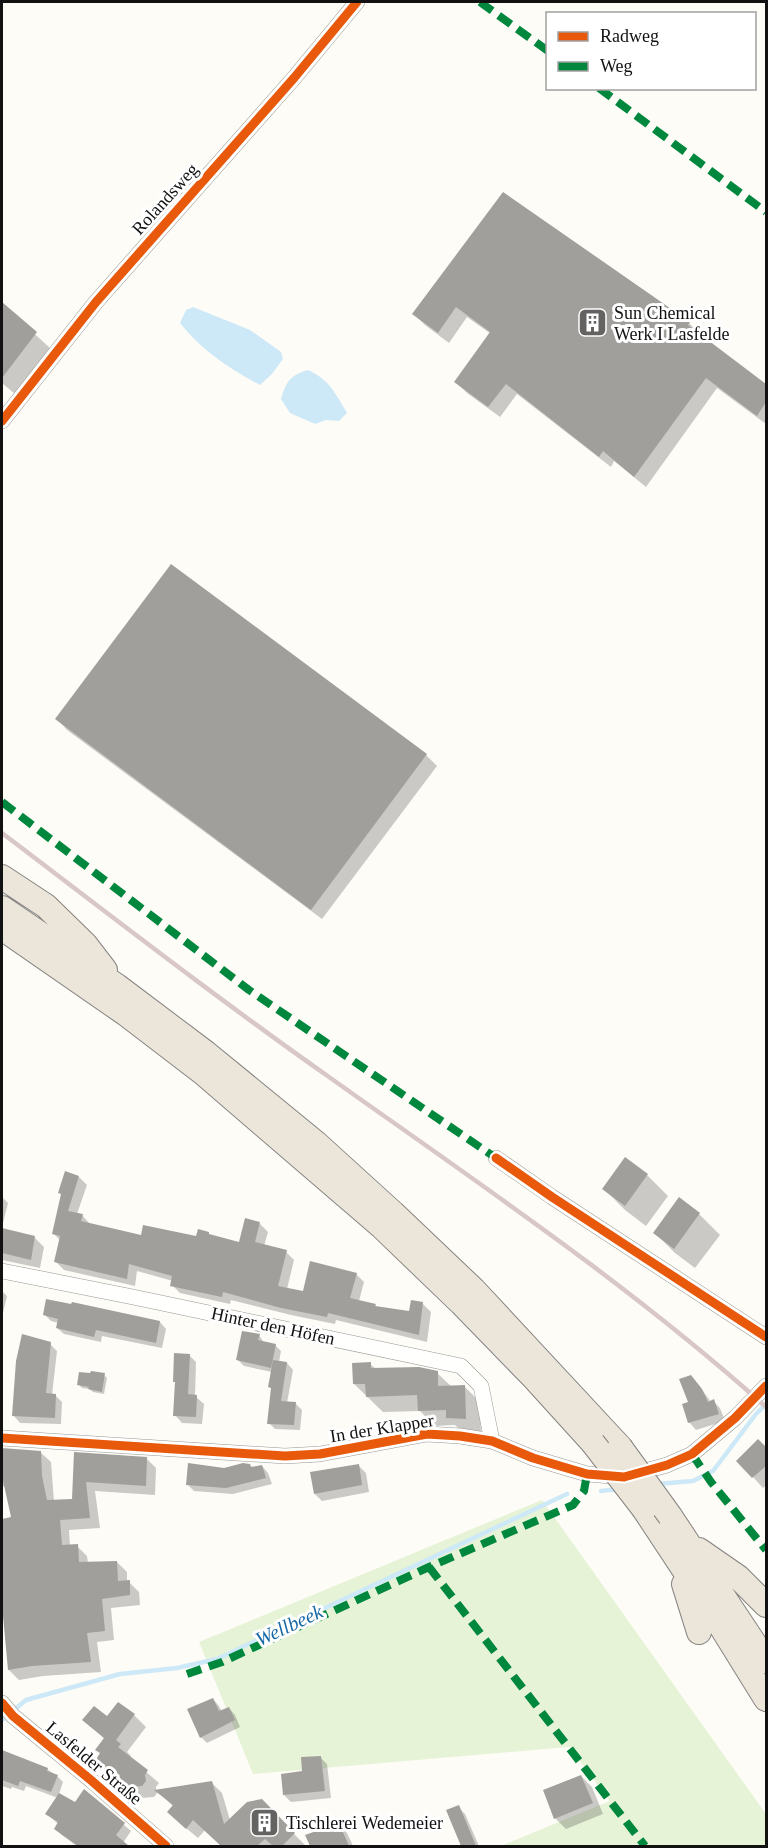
<svg xmlns="http://www.w3.org/2000/svg" width="768" height="1848" font-family="Georgia,serif">
  <rect width="100%" height="100%" fill="#fdfcf7"/>
  <path fill="#e7f3d7" d="M542 1500 766 1814V1846H501L610 1801 569 1747 253 1774 199 1642Z"/>
  <path fill="#cde8f7" d="M193 307 250 330 281 352 283 359 272 374 260 385C231 370 200 349 180 323L186 310Z
    M308 370C330 380 335 393 347 413L339 421 326 420 315 424 290 413 281 399C286 382 290 375 308 370Z"/>
  <path fill="#0003" d="M503 194 689 323 700 334 699 336 766 385V424L717 388 646 487 614 461 611 467 517 394 500 417 467 393 456 382 491 334 467 317 449 343 425 325 414 314Z
    M2 304 50 348 15 394 2 383Z
    M57 719 426 755 437 766 322 919 67 730Z
    M647 1175 668 1196 646 1226 625 1210 604 1189Z
    M79 1177 87 1185 77 1214 82 1215 90 1224 142 1237 197 1238 209 1234 211 1236 240 1244 246 1220 260 1224 268 1232 264 1246 286 1252 294 1260 287 1289 304 1292 356 1274 364 1282 359 1301 375 1305 378 1308 410 1312 422 1303 431 1312 427 1342 336 1320 335 1324 291 1315 231 1300 230 1304 180 1293 172 1285 173 1281 137 1271 135 1286 64 1270 56 1262 60 1240 54 1234 62 1195 60 1193Z
    M2 1197 8 1203 2 1227Z
    M680 1199 699 1214 720 1235 695 1268 675 1253 655 1233Z
    M2 1230 34 1237 44 1247 40 1268 2 1260Z
    M2 1291 7 1296 3 1313H2Z
    M45 1315 160 1322 166 1329 162 1348 102 1336 101 1342 64 1334 57 1328 58 1323 51 1321Z
    M259 1335 264 1343 275 1345 281 1351 279 1362 287 1363 293 1370 287 1403 296 1404 302 1410 300 1430 275 1429 269 1423 272 1389 270 1387 272 1372 244 1366 238 1360Z
    M50 1344 57 1351 52 1395H55L62 1402 61 1424 20 1423 14 1416Z
    M189 1355 196 1362 195 1396 204 1404 202 1424 182 1423 175 1415Z
    M370 1364 376 1369 437 1373 452 1387H465L480 1402 481 1434 463 1433 455 1425 435 1426 420 1411 383 1412 354 1384Z
    M104 1375 107 1378 104 1394 93 1392 89 1389 82 1388 79 1385Z
    M698 1384 711 1402 713 1401 720 1408 725 1421 696 1430 689 1422V1403Z
    M758 1441 766 1449V1485L763 1488 753 1477Z
    M2 1450 40 1452 51 1462 54 1501 73 1500 76 1454 146 1458 156 1468 155 1495 95 1491 100 1528 69 1530 70 1546H77L87 1556 88 1563 117 1562 127 1572V1582H129L139 1592 140 1605 111 1608 114 1640 97 1642 101 1672 43 1676 19 1680 9 1670 5 1615 2 1616V1573L8 1572 7 1555 2 1556V1520L13 1518 5 1486 2 1487Z
    M250 1465 253 1468 262 1466 268 1473 272 1484 233 1494 194 1491 188 1485 224 1469Z
    M359 1466 366 1473 369 1492 322 1501 315 1494Z
    M213 1699 219 1706 222 1712 229 1708 235 1715 240 1727 207 1743 201 1737Z
    M118 1704 134 1715 146 1727 127 1752 131 1756 130 1758 159 1783 156 1787V1792L211 1782 222 1793 230 1820 261 1801 305 1845 303 1846H223L205 1830 198 1838 180 1823 174 1807 158 1792 154 1797 141 1798 108 1773 97 1761 102 1754 105 1739 84 1720 107 1718Z
    M4 1753 47 1769 57 1776 63 1782 59 1794 75 1804 85 1791 131 1831 123 1843 127 1846H77L63 1836 55 1829 58 1824 47 1814 58 1798 26 1786 24 1791 12 1787 11 1789 2 1786V1760Z
    M320 1757 327 1764 331 1798 291 1802 284 1795Z
    M581 1776 592 1787 603 1814 566 1829 555 1818Z
    M458 1807 465 1814 479 1846H462L448 1811Z
    M339 1825 347 1833 353 1846 355 1845 357 1846H311L307 1836Z"/>
  <g fill="none" stroke-linecap="round" stroke-linejoin="round">
    <path stroke="#cde8f7" stroke-width="4.5" d="M657 1484 693 1481 713 1471 756 1414 766 1404
      M601 1491 619 1489
      M2 1720 26 1700 120 1674 177 1668 217 1659 567 1494"/>
  </g>
  <path fill="#a19f9c" d="M503 192 690 322 688 325 766 384V402L757 416 706 378 634 477 603 451 599 457 506 384 488 407 454 382 490 332 456 307 438 333 412 314Z
    M2 302 37 332 2 378Z
    M171 564 427 754 311 910 55 719Z
    M625 1157 648 1174 625 1206 602 1189Z
    M65 1171 79 1176 68 1211 83 1214 81 1221 141 1235 143 1225 196 1236 198 1229 209 1232V1234L239 1242 245 1218 260 1222 255 1242 287 1250 278 1286 303 1291 310 1261 357 1273 350 1298 376 1304 375 1306 409 1311 411 1300 423 1302 419 1335 328 1313 327 1317 281 1308 223 1292 222 1297 170 1286 172 1276 129 1264 127 1279 54 1262 60 1236 52 1234 61 1194 58 1193Z
    M679 1197 700 1213 674 1249 653 1233Z
    M2 1228 35 1236 31 1260 2 1253Z
    M46 1299 71 1304 72 1302 160 1321 156 1343 96 1330 94 1337 56 1328 58 1319 43 1315Z
    M242 1331 260 1334 258 1340 276 1344 271 1368 236 1360Z
    M22 1334 51 1342 46 1393 56 1394 55 1418 12 1416 16 1361Z
    M174 1353 190 1354 188 1394 197 1395 196 1417 173 1416 175 1382H173Z
    M273 1360 287 1362 281 1401 296 1402 294 1425 267 1424 271 1388 268 1387Z
    M371 1362V1368L419 1367 438 1371V1386L465 1385 466 1419 446 1418V1410L418 1411 417 1395 366 1397 365 1384H353L352 1363Z
    M91 1371 105 1373 102 1392 88 1389 89 1387 77 1385 79 1372 90 1373Z
    M691 1375 702 1389 708 1402 714 1399 719 1414 688 1423 682 1404 688 1402 679 1379Z
    M758 1439 766 1447V1466L752 1478 736 1461Z
    M2 1448 41 1451 42 1476 47 1500 72 1499 74 1452 147 1457 146 1486 86 1482 90 1518 60 1520 62 1545 78 1544 79 1562 117 1561 118 1581 130 1580V1595L102 1599 105 1631 87 1633 91 1662 32 1666 8 1670 2 1605V1519L11 1517 2 1476Z
    M188 1463 224 1468 243 1463 250 1464 251 1467 262 1465 266 1478 226 1488 186 1485Z
    M359 1464 362 1485 314 1494 310 1472Z
    M213 1698 219 1711 229 1707 235 1720 200 1738 187 1709Z
    M118 1702 135 1714 116 1740 121 1744 118 1747 148 1770 145 1775 146 1781 142 1786 128 1787 95 1761 100 1753 95 1750 104 1738 82 1720 94 1706 107 1716Z
    M2 1750 48 1768 47 1771 58 1775 51 1792 20 1781 18 1786 2 1780Z
    M321 1756 325 1791 283 1795 281 1774 302 1771 301 1757Z
    M581 1775 593 1803 554 1819 543 1790Z
    M212 1781 224 1824 247 1802 262 1799 295 1833 282 1846H273L265 1839 257 1846H221L193 1820 186 1829 167 1812 173 1805 154 1790Z
    M84 1789 125 1823 116 1835 129 1846H78L54 1829 58 1822 45 1814 59 1793 75 1802Z
    M459 1805 476 1846H461L446 1810Z
    M339 1823 349 1846H310L305 1835Z"/>
  <g fill="none" stroke-linecap="round" stroke-linejoin="round">
    <defs>
      <path id="minor" d="M2 421 96 302 294 78 357 2
        M496 1158 552 1197 766 1337
        M2 1271 133 1297 461 1366 481 1386 492 1441
        M2 1438 285 1456 320 1454 427 1434 460 1436 492 1441 533 1458 587 1474 624 1477 667 1465 692 1454 735 1418 766 1386
        M2 1703 13 1716 92 1781 166 1846"/>
      <path id="trunk" d="M2 877 46 906 85 944 105 970
        M2 908 117 986 206 1053 316 1143 393 1213 474 1290 620 1447
        M2 928 126 1014 203 1073 382 1227 461 1303 534 1378 593 1443
        M644 1509 712 1612 766 1699
        M670 1516 766 1661
        M699 1550 738 1577 766 1605
        M684 1584 699 1632"/>
    </defs>
    <use href="#minor" stroke="#979795" stroke-width="16"/>
    <use href="#trunk" stroke="#858482" stroke-width="26"/>
    <use href="#minor" stroke="#fffffe" stroke-width="15"/>
    <use href="#trunk" stroke="#ece5da" stroke-width="24"/>
    <path stroke="#d9c6c7" stroke-width="4.5" d="M2 833C110 915 218 999 329 1077 478 1183 630 1285 766 1407"/>
    <defs>
      <path id="trunk-bridge" d="M593 1443 644 1509
        M620 1447 670 1516"/>
    </defs>
    <use href="#trunk-bridge" stroke="#858482" stroke-width="26" stroke-linecap="butt"/>
    <use href="#trunk-bridge" stroke="#ece5da" stroke-width="24"/>
    <path stroke="#00873e" stroke-width="8" stroke-dasharray="15 8" stroke-linecap="butt" d="M480 2 548 51
      M599 88 766 212
      M2 802 249 990 496 1158
      M692 1454 711 1482 766 1550
      M429 1567 645 1846
      M187 1674 222 1662 429 1567 573 1505 584 1491 587 1474"/>
    <defs>
      <path id="cycleway" d="M2 421 96 302 294 78 357 2
        M496 1158 552 1197 766 1337
        M2 1438 285 1456 320 1454 427 1434 460 1436 492 1441 533 1458 587 1474 624 1477 667 1465 692 1454 735 1418 766 1386
        M2 1703 13 1716 92 1781 166 1846"/>
    </defs>
    <use href="#cycleway" stroke="#fff" stroke-width="13"/>
    <use href="#cycleway" stroke="#e8590c" stroke-width="9"/>
  </g>
  <defs>
    <symbol id="building-square" viewBox="-11 -11 22 22"><rect x="-9" y="-9" width="18" height="18" rx="4" fill="#646362" stroke="#fff"/><path d="M-4-6H4V6H1V3H-1V6H-4ZM-2.5-4.3h1.7v1.8h-1.7ZM.8-4.3h1.7v1.8H.8ZM-2.5-1h1.7V.8h-1.7ZM.8-1h1.7V.8H.8Z" fill="#fff"/></symbol>
  </defs>
  <g fill-rule="evenodd">
    <use href="#building-square" x="576" y="306" width="33" height="33"/>
    <use href="#building-square" x="248" y="1806" width="33" height="33"/>
  </g>
  <g text-anchor="middle" stroke-width="6" stroke-linejoin="round" paint-order="stroke">
    <g font-size="18" fill="#111" stroke="#fff">
      <text transform="translate(165 199) rotate(-48)" y="6">Rolandsweg</text>
      <text transform="translate(273 1326) rotate(12)" y="6">Hinter den Höfen</text>
      <text transform="translate(382 1428) rotate(-9)" y="6">In der Klapper</text>
      <text transform="translate(94 1763) rotate(40)" y="6">Lasfelder Straße</text>
    </g>
    <g font-size="18" fill="#111" stroke="#fff" text-anchor="start">
      <text x="614" y="319">Sun Chemical<tspan x="614" dy="21">Werk I Lasfelde</tspan></text>
      <text x="286" y="1829">Tischlerei Wedemeier</text>
    </g>
    <g font-size="20" font-style="italic" fill="#1768a6" stroke="#fff">
      <text transform="translate(289 1625) rotate(-25)" y="7">Wellbeek</text>
    </g>
  </g>
  <rect width="768" height="1848" fill="none" stroke="#111111" stroke-width="6"/>
  <rect x="546" y="12" width="210" height="78" fill="#ffffff" stroke="#a0a0a0" stroke-width="1.5"/>
  <rect x="558" y="32" width="30" height="9" fill="#e8590c" stroke="#a0a0a0" stroke-width="1.5"/>
  <text x="600" y="42" font-size="18" fill="#111111">Radweg</text>
  <rect x="558" y="62" width="30" height="9" fill="#00873e" stroke="#a0a0a0" stroke-width="1.5"/>
  <text x="600" y="72" font-size="18" fill="#111111">Weg</text>
</svg>
